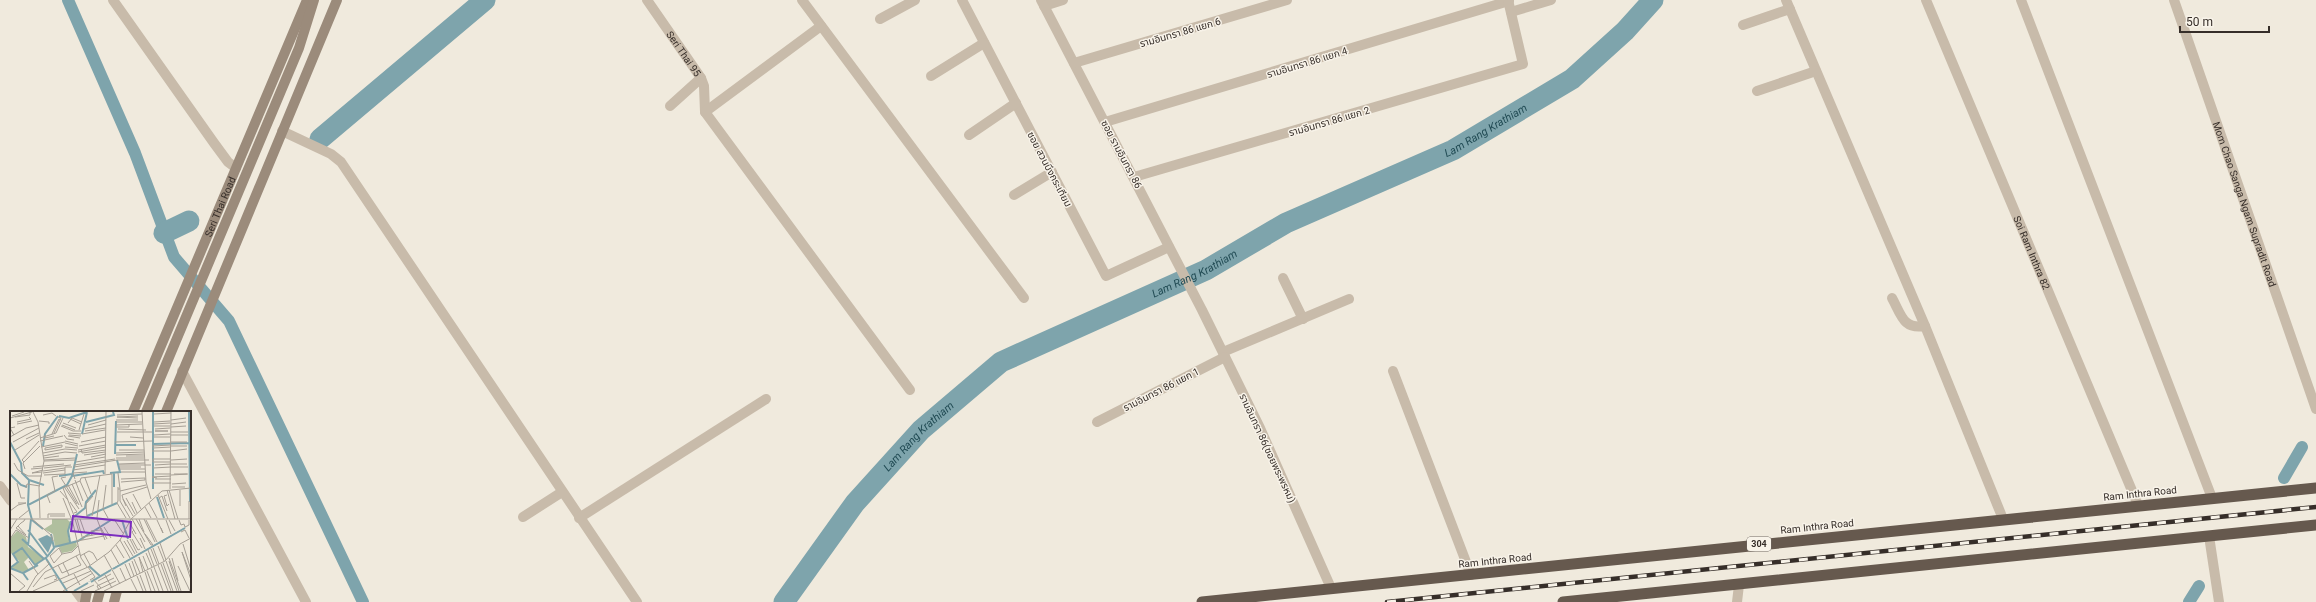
<svg xmlns="http://www.w3.org/2000/svg" width="2316" height="602" font-family="Roboto,'Noto Sans Thai',sans-serif">
  <rect width="100%" height="100%" fill="#f0eadd"/>
  <g fill="none" stroke-linecap="round" stroke-linejoin="round">
    <path stroke="#7ea4ac" stroke-width="12" d="M68 0 135 153 174 257 229 321 363 602
      M2284 478 2302 447
      M2189 602 2199 586"/>
    <g stroke="#7ea4ac" stroke-width="21">
      <path d="M320 139 485 0"/>
      <path d="M164 233 189 221"/>
      <path id="s1" d="M784 602 855 503 921 430 1001 362 1206 270 1286 223 1453 150 1572 79 1625 31 1653 0"/>
    </g>
    <g stroke="#c8bbaa" stroke-width="10">
      <path d="M113 0 214 143 228 162 236 168"/>
      <path id="s2" d="M647 0 701 78 704 86 705 112"/>
      <path d="M802 0 1024 298"/>
      <path d="M962 0 1106 276 1169 247"/>
      <path d="M1041 0 1202 310 1260 428 1331 588"/>
      <path d="M1786 0 1925 326 2003 519"/>
      <path id="s3" d="M1926 0 2138 505"/>
      <path d="M2021 0 2212 498"/>
      <path d="M1044 6 1063 0"/>
      <path d="M1511 12 1551 0"/>
      <path d="M880 19 915 0"/>
      <path d="M1743 25 1790 9"/>
      <path d="M821 26 705 112 910 390"/>
      <path d="M1074 63 1287 0"/>
      <path d="M931 76 984 43"/>
      <path d="M1757 91 1816 71"/>
      <path d="M670 106 701 78"/>
      <path d="M1105 122 1509 1"/>
      <path d="M282 131 331 154 341 162 637 602"/>
      <path d="M969 135 1016 103"/>
      <path d="M1134 177 1523 64 1508 0"/>
      <path d="M1014 195 1052 172"/>
      <path d="M1283 278 1303 319"/>
      <path d="M1892 298C1901 314 1903 330 1925 326"/>
      <path d="M1223 352 1349 299"/>
      <path d="M182 371 306 602"/>
      <path d="M1393 371 1471 575"/>
      <path d="M1097 422 1225 357"/>
      <path d="M0 486 11 501"/>
      <path d="M523 517 562 492"/>
      <path d="M579 518 766 399"/>
      <path d="M76 591 84 602"/>
      <path d="M1737 602 1739 585"/>
    </g>
    <g stroke="#c8bbaa" stroke-width="10">
      <path id="s4" d="M2174 0 2316 409"/>
      <path d="M2209 536 2219 602"/>
    </g>
    <g stroke="#9b8b7b" stroke-width="10">
      <path id="s5" d="M133 412 307 0"/>
      <path d="M146 412 299 48 314 0"/>
      <path d="M166 412 337 0"/>
      <path d="M85 602 87 591"/>
      <path d="M97 602 100 591"/>
      <path d="M114 602 117 591"/>
    </g>
    <path stroke="#66594e" stroke-width="11" d="M1202 602 2316 488
      M1563 602 2316 525"/>
    <defs>
      <path id="rail" d="M1387 602 2316 507"/>
    </defs>
    <use href="#rail" stroke="#362e29" stroke-width="4.5"/>
    <use href="#rail" stroke="#f8f3e9" stroke-width="3" stroke-dasharray="9" stroke-linecap="butt"/>
  </g>
  <g text-anchor="middle" stroke-width="3" stroke-linejoin="round" paint-order="stroke">
    <rect fill="#f8f3e9" stroke="#706963" stroke-width="1" x="1747" y="537" width="24" height="14" rx="3"/>
    <g font-size="9" font-weight="bold" fill="#362e29">
      <text x="1759" y="547">304</text>
    </g>
    <g font-size="10" fill="#362e29" stroke="#f8f3e9">
      <text transform="translate(1180 32) rotate(-16)" y="4">รามอินทรา 86 แยก 6</text>
      <text dy="4" stroke="none"><textPath href="#s2" startOffset="65">Seri Thai 95</textPath></text>
      <text transform="translate(1307 62) rotate(-17)" y="4">รามอินทรา 86 แยก 4</text>
      <text transform="translate(1329 121) rotate(-16)" y="4">รามอินทรา 86 แยก 2</text>
      <text transform="translate(1122 154) rotate(62)" y="4">ซอย รามอินทรา 86</text>
      <text transform="translate(1050 169) rotate(62)" y="4">ซอย สวนบึงกระเทียม</text>
      <text dy="4" stroke="none"><textPath href="#s4" startOffset="216">Mom Chao Sanga Ngam Supradit Road</textPath></text>
      <text dy="4" stroke="none"><textPath href="#s5" startOffset="223">Seri Thai Road</textPath></text>
      <text dy="4" stroke="none"><textPath href="#s3" startOffset="274">Soi Ram Inthra 82</textPath></text>
      <text transform="translate(1161 389) rotate(-27)" y="4">รามอินทรา 86 แยก 1</text>
      <text transform="translate(1268 448) rotate(65)" y="4">รามอินทรา 86(ซอยพระพรหม)</text>
      <text transform="translate(2140 493) rotate(-6)" y="4">Ram Inthra Road</text>
      <text transform="translate(1817 526) rotate(-6)" y="4">Ram Inthra Road</text>
      <text transform="translate(1495 560) rotate(-6)" y="4">Ram Inthra Road</text>
    </g>
    <g font-size="11" font-style="italic" fill="#214b54" stroke="#f8f3e9">
      <text dy="4" stroke="none"><textPath href="#s1" startOffset="863">Lam Rang Krathiam</textPath></text>
      <text dy="4" stroke="none"><textPath href="#s1" startOffset="538">Lam Rang Krathiam</textPath></text>
      <text dy="4" stroke="none"><textPath href="#s1" startOffset="214">Lam Rang Krathiam</textPath></text>
    </g>
  </g>
  <g transform="translate(10 411)">
    <rect width="181" height="181" fill="#f0eadd"/>
    <path d="M42 108H57L60 111 58 126 60 131H66L67 135 62 140 52 142 49 136H45L43 123 34 118 42 113ZM7 120 16 126 18 136 34 147 26 154 19 146 14 151 19 159 13 161 0 157 9 150 1 142 0 135V128Z" fill="#b0bf9e"/>
    <path d="M181 113 152 131 62 180 119 148ZM37 124 42 127V132L38 142 28 128Z" fill="#7ea4ac"/>
    <path fill="none" stroke="#7ea4ac" stroke-width="2" d="M179 1 180 91M49 5 59 7 77 1M76 11 104 4 103 1M72 23 77 1M0 31 11 52 12 62 19 69 18 94M143 33 179 32M105 34H126M33 35 35 23 48 5M67 43 62 65 93 60 94 63M105 43 106 10M100 62 110 61 107 49M0 63 11 74 17 76M49 65 62 63M19 69 34 74M104 76V62M143 78V1M147 86 154 107M65 105 75 97 76 91 86 79M77 105 107 92M112 109 118 128M33 118 22 109 18 94 57 74 62 65M18 119 38 146M60 131 58 120 61 110M18 135 21 108M44 136 68 130 101 109M35 146 57 180M36 147 44 137 41 123M79 155 90 165M0 157 8 151 3 143 12 137 25 154 34 148 12 128M0 157 13 162 18 169M103 158 175 117M13 162 28 154M81 171 101 159M64 180 78 172"/>
    <path fill="none" stroke="#a69f95" stroke-width="1" d="M23 1 28 11 34 50 29 76 30 107M132 1 136 71 141 88M144 3 161 2M33 4 42 2 46 5M107 4 132 3M2 5 14 1M5 6 20 4V1M107 6 128 7M107 6 128 5M0 7 22 1M60 8 71 13M106 9H128M161 9 176 7M29 10 39 11V13M7 11 21 8 19 6M106 11H132M144 11 160 10M53 12 66 17M58 12 62 7 72 11M7 13 22 10M144 13 160 12M161 13 176 11M52 14 65 19M78 14 96 9M106 14 132 13M51 15 63 20H71M144 15H160M106 16H119V13M161 16 176 15M74 18 96 13M108 18 136 19M145 18 160 17M69 19 74 3M75 20 96 17M158 20H145H158M107 21H142M161 21H178M44 22 51 7 48 6M58 22 71 23M42 23 49 8 51 9M72 23 95 19M4 24 0 17 5 16M35 24V27L44 25M54 24 57 28 64 29M59 24 71 25M144 24 160 23M161 24H178M58 25 70 27M0 26 16 17 29 14M120 26 133 27M144 26H160M30 27 46 22 53 7M16 28 29 22M30 30 53 25M55 30 68 33M3 31 29 17M71 31 96 26M105 31 142 30M161 31H177M55 32 68 35M52 34V36L35 39V37ZM69 35 96 30M142 35 161 34M161 35H177M31 36 55 31M55 36 68 37M143 37 161 36M55 38 67 39M71 38 72 42 96 39M5 39 29 24M68 39 96 34M109 39H134M142 40H161M161 40 177 38M55 41 67 42M68 41 96 36M33 42 55 38M106 42 134 41M74 44 95 41M106 44 134 43M33 45 55 41M116 45H134M81 46 96 43M34 47 49 45M106 47H134M160 48H143V51H161M34 49 65 47M161 49 177 48M34 50 65 49M14 51 12 49 29 30M66 51 95 46M4 52 8 59 18 65H32M109 53 135 52M161 53H177M64 54 105 48M109 54H141M145 54 161 53M23 56 54 53M64 56 107 49H139M109 56H131M161 56H178M34 57 61 54M143 57 161 56M15 58 13 52 30 35M21 58 33 57M110 58H135M63 59 95 54M33 60 55 57M32 61 22 62 33 59M111 61H135M33 62 55 59M108 62 110 78M95 63 96 1M145 63H161M164 63H177M34 64 55 63V56H62M161 64 178 63M56 66 51 67 56 75M75 67 81 83M147 67 142 66 161 65M65 68 63 62 77 61M111 68 135 67V69M145 68H161M65 69 73 90M70 70 78 88M111 71 135 69M7 72 11 87H15M142 72H161M62 73 72 96M162 73 176 72M58 74 69 94M96 74 93 98 98 107M56 75 67 93M162 76H175M16 77 17 73 30 75M53 77 70 70 71 67 102 63V93M53 77 65 107M55 77 69 98M108 78H110V90L120 107M160 78 161 1M157 79 165 108M159 79 168 108M170 79V95M50 80 58 89M110 80 136 74M123 83 131 98M148 84 158 108M157 84 154 85 157 95 159 93M53 87 61 107M116 87 125 103M149 87 152 85 157 100M113 88 112 84 137 76M108 90 107 92 116 107M108 90V76M60 91 67 101 64 102M122 91 127 102M40 92 37 84 45 80 42 66 48 65M139 92 147 107M116 95 113 88 123 105M135 96 141 107M0 100 8 94 16 92H8M40 105H55M82 105 90 64M9 107 19 99M38 107V103H55M77 107 76 93 83 85M87 107 89 89M0 108H121L152 80 181 77M22 108 41 124 43 130M62 108 71 147 77 156M65 108 69 121M67 108 73 129M70 108 75 122M87 108 95 129M104 108 113 122M122 108 135 131M126 108 141 134H143L135 123M129 108 134 121M134 108 145 131M179 108V90M136 109 147 131M147 109 153 122 151 117M156 109 161 123M159 109 165 120M169 109 171 114 174 113 175 116 179 114V109M119 111 126 123M8 115 16 124 6 117 11 112 14 110 15 108M94 116 101 127M91 117 97 128M0 119 7 108M124 119 122 121 132 137M171 121 175 119 179 127M82 125 81 120 91 119M73 126 93 122M130 127 135 138M0 128 6 119 19 127M120 128 127 142M122 128 128 139 130 138M110 129 120 147M117 129 125 143M67 130 94 125M114 130 123 145M150 132 156 149M173 133 181 159M106 134 114 147M148 135 154 150M143 137 149 153M141 138 147 153M101 139 109 153M138 139 144 155M136 142 142 156M52 143 49 137 40 145 44 152 52 143 62 141 68 135M74 143 80 154M94 144 110 173M70 145 79 140 83 142 87 149M133 145 138 158M129 146 133 161M129 146 135 160M159 147 171 180M162 147 168 170M124 148 130 162M19 150 28 163M122 150 127 164M156 150 167 180M159 150 169 180M53 152 59 164M119 152 124 165M153 152 163 180M115 153 121 167M151 153 161 180M48 154 52 162 71 154 66 145M148 154 158 180M168 155 180 180M78 156 85 166 80 169M144 156 153 180M110 157 116 170M141 158 149 180M137 160 145 180M135 161 141 180M0 162 15 175 9 180M64 163 70 174M95 164 102 177M130 164 136 180M181 164 172 141 181 169M127 165 133 180M34 168 45 164 47 168 44 169M83 168 91 177M121 168 127 180M88 170 101 163M53 172 81 160M23 176 35 161 70 143M89 179 87 175 104 167M17 180 26 165 39 153 37 150M23 180 78 156 99 141 110 129 121 108H181M53 180 83 162M71 180 84 174M85 180 106 170M94 180 155 150 170 133 181 127"/>
    <path fill="#7b2cbf" fill-opacity="0.15" stroke="#7b2cbf" stroke-width="2" d="M63 105 121 111 120 126 61 120Z"/>
    <rect width="181" height="181" fill="none" stroke="#362e29" stroke-width="2"/>
  </g>
  <path d="M2180 26v6h89v-6" fill="none" stroke="#362e29" stroke-width="2"/>
  <text x="2186" y="26" font-size="12" fill="#362e29" stroke="#f8f3e9" stroke-width="3" paint-order="stroke">50 m</text>
</svg>
